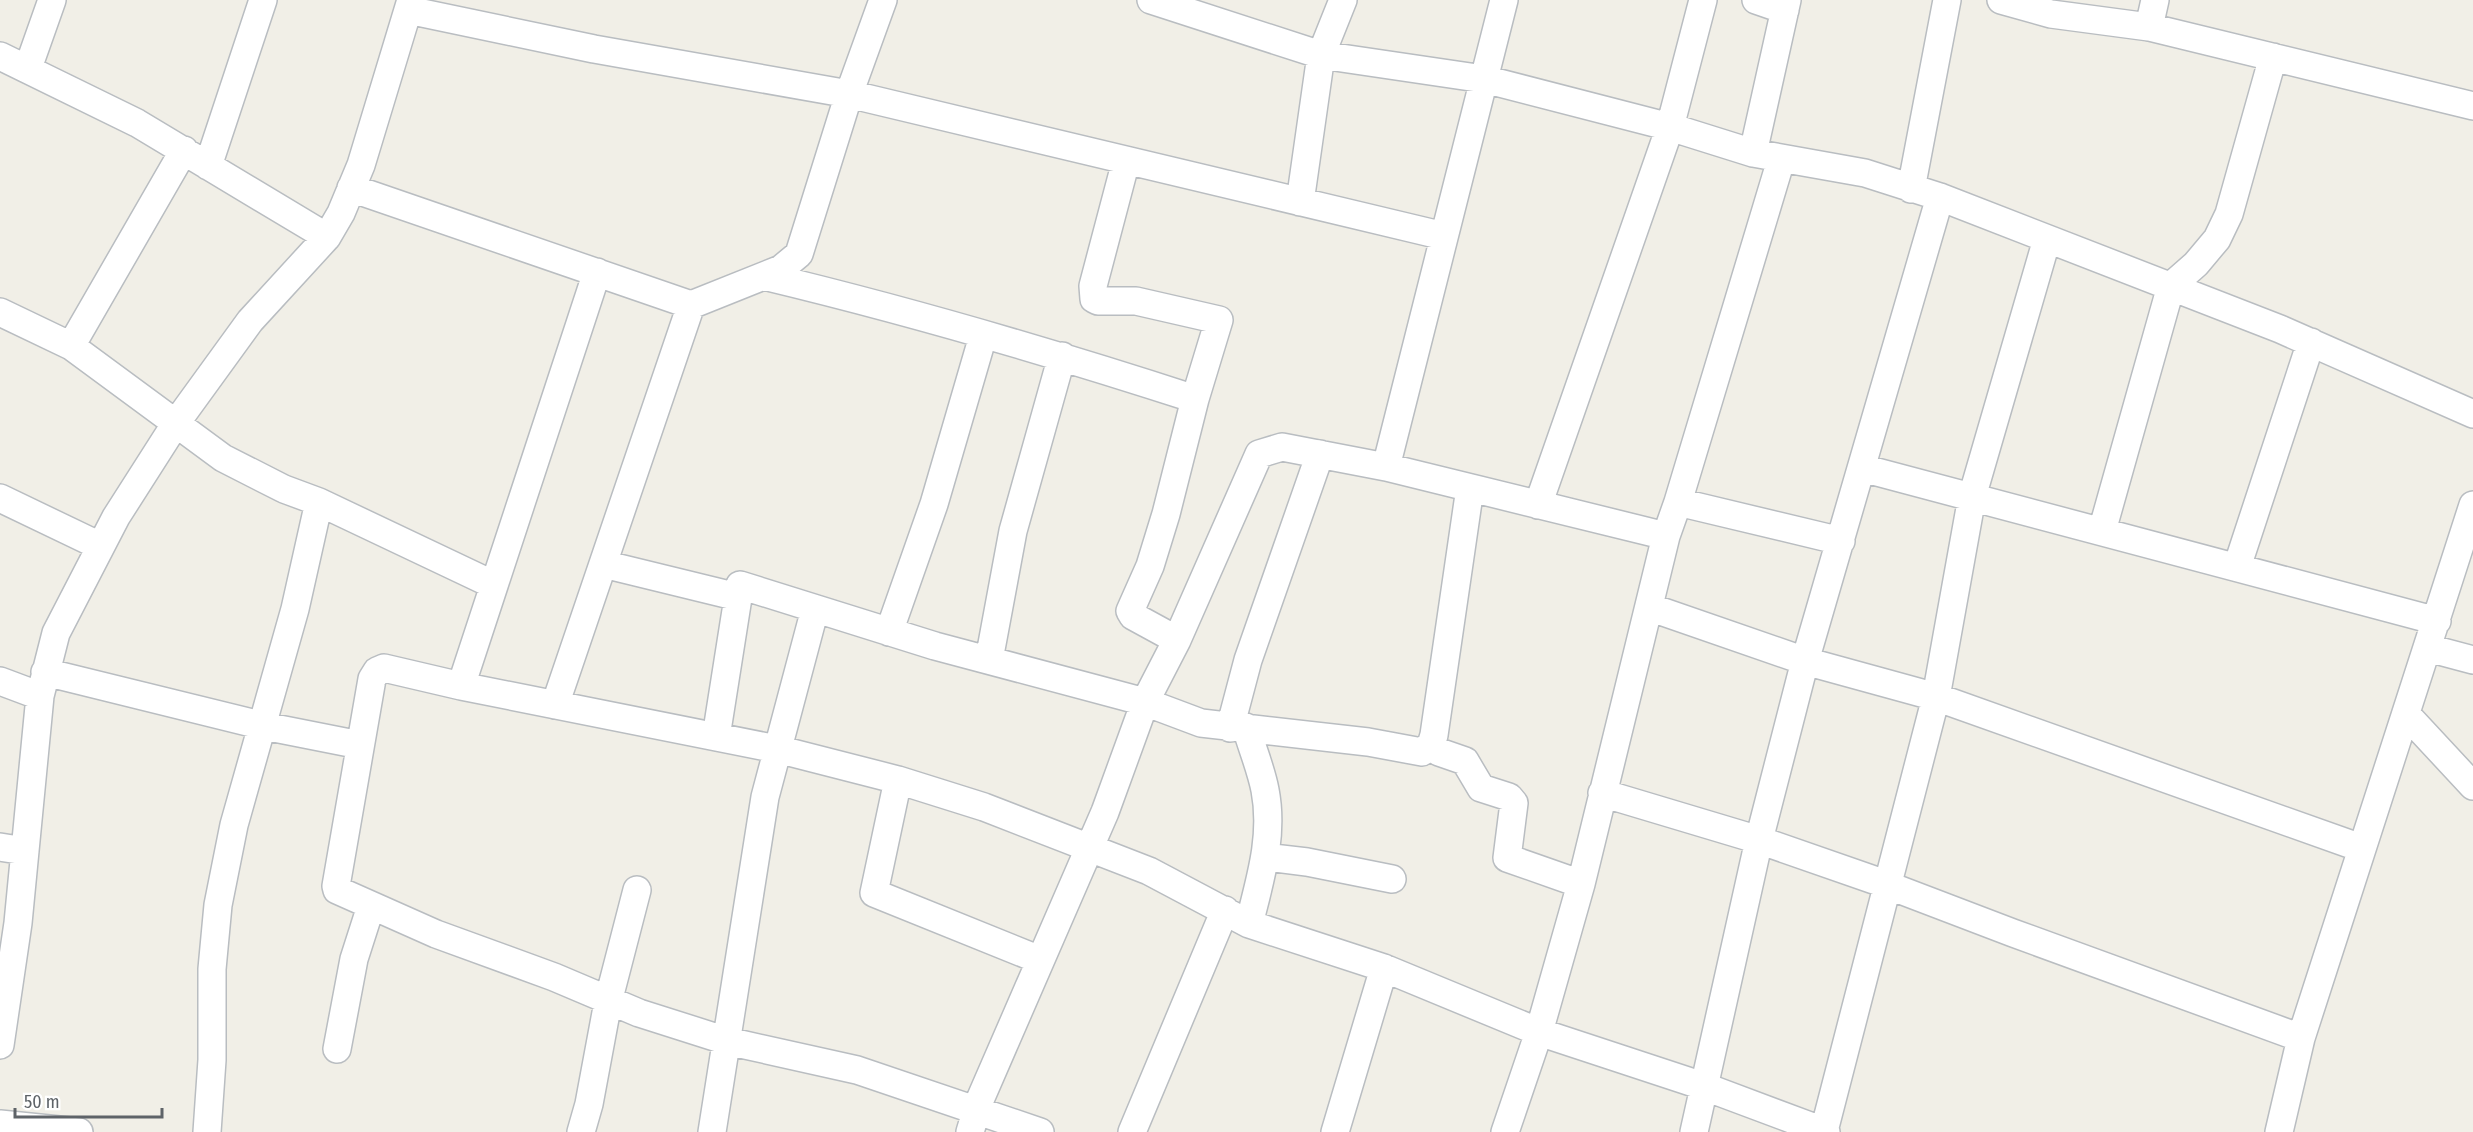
<svg xmlns="http://www.w3.org/2000/svg" width="2473" height="1132" font-family="'Fira Sans Condensed',sans-serif">
  <rect width="100%" height="100%" fill="#f1efe7"/>
  <g fill="none" stroke-linecap="round" stroke-linejoin="round">
    <defs>
      <path id="minor" d="M1151 0 1321 55 1484 79 1670 127 1753 153 1865 173 1940 197 2280 329 2473 414
        M1756 0 1785 10
        M2001 0 2051 14 2149 27 2473 106
        M408 10 594 49 849 94 1444 236
        M2149 27 2155 0
        M0 56 137 123 327 237
        M28 68 52 0
        M1753 153 1787 0
        M1126 161 1093 286 1094 299 1098 301H1136L1219 320 1195 399
        M208 166 263 0
        M351 188 691 305 781 269 799 254 849 94 883 0
        M1911 189 1947 0
        M1300 202 1321 55 1343 0
        M764 276C910 311 1053 353 1195 399L1166 514 1150 566 1130 611 1133 616 1177 640
        M0 312 71 346 223 458 284 489 319 502 295 609 234 825 218 905 212 969V1060L207 1132
        M71 346 184 150
        M1386 467 1504 0
        M1862 468 2437 621
        M0 498 100 546
        M319 502 494 585
        M1678 502 1781 160
        M1538 505 1670 127 1703 0
        M2102 531 2171 286 2196 264 2217 239 2229 214 2273 57
        M603 564 738 597
        M2237 567 2311 342
        M1649 607 1805 661 1936 697 2361 848
        M889 632 934 504 983 336
        M2428 648 2473 660
        M989 660 1013 531 1062 356
        M45 672 264 726 360 745
        M0 681 40 696
        M461 686 597 272
        M555 705 691 305
        M2406 714 2473 786
        M1246 727C1252 748 1261 769 1265 790 1274 836 1260 880 1249 924
        M1230 728 1248 660 1320 454
        M716 737 740 585 935 646 1145 702 1201 723 1368 742 1422 752 1431 745 1434 735 1470 488
        M1431 745 1439 752 1465 761 1481 788 1509 797 1514 803 1507 858 1581 884
        M898 780 874 893 1040 960
        M1602 793 1759 840 1874 880 2013 933 2301 1038
        M0 847 25 851
        M1266 857 1307 862 1392 879
        M0 1045 18 923 40 696 56 633 116 517 176 423 250 321 327 237 341 213 361 165 411 0
        M337 1049 354 959 371 906
        M0 1124 79 1132
        M1824 1131 1936 697 1972 497 2047 239
        M581 1132 589 1104 608 1002 637 890
        M712 1132 765 797 815 609
        M970 1132 979 1102 1105 812 1145 702 1177 640 1259 454 1282 447 1386 467 1666 536
        M1040 1132 857 1070 727 1041 639 1013 554 977 436 934 337 890 336 886 372 679 377 671 384 668 461 686 777 749 898 780 984 807 1149 871 1249 924 1384 968 1539 1032 1703 1086 1826 1132
        M1132 1132 1225 910
        M1335 1132 1384 968
        M1505 1132 1539 1032 1581 884 1666 536 1678 502 1841 541
        M1694 1132 1759 840 1805 661 1940 197
        M2279 1132 2301 1038 2473 505"/>
    </defs>
    <use href="#minor" stroke="#b9bdc1" stroke-width="30"/>
    <use href="#minor" stroke="#fff" stroke-width="27"/>
  </g>
  <path d="M15 1108v9h147v-9" fill="none" stroke="#5e6368" stroke-width="3"/>
  <text x="24" y="1108" font-size="18" fill="#5e6368" stroke="#ffffff" stroke-width="4.5" paint-order="stroke">50 m</text>
</svg>
